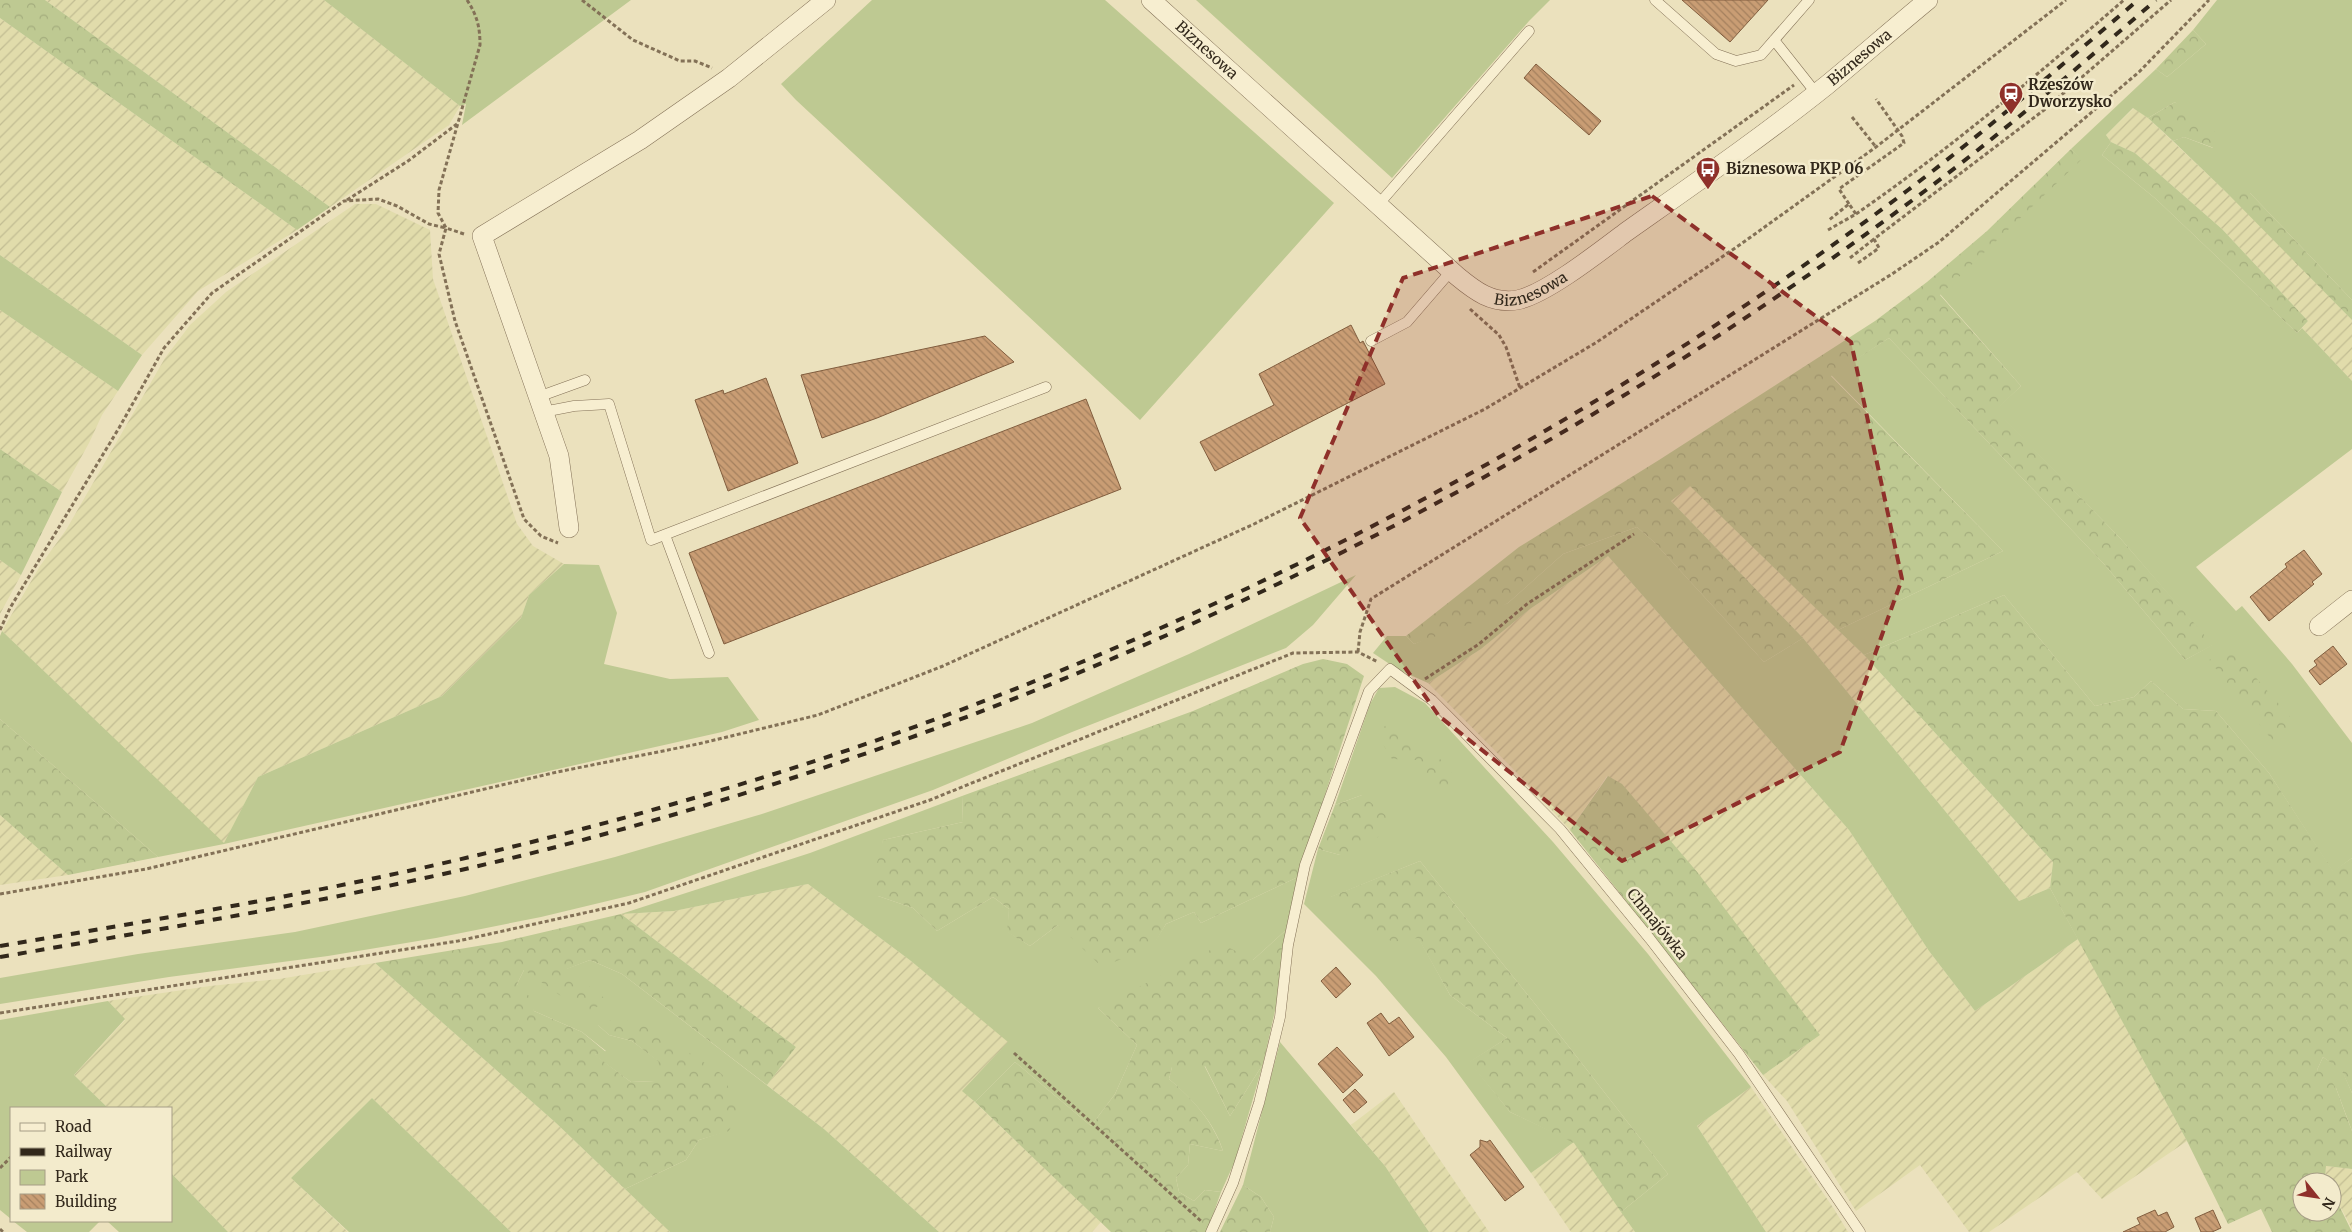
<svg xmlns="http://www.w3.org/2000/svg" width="2352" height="1232" font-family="Merriweather,serif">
  <defs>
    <pattern id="farmland-furrows" width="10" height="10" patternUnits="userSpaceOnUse" patternTransform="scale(1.25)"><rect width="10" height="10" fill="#e1dcab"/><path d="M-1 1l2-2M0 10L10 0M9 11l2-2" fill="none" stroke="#c2bd93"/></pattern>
    <pattern id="forest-crowns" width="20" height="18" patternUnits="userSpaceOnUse" patternTransform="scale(1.25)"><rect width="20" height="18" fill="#bec992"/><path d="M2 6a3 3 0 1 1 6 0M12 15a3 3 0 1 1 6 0" fill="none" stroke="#a4ad7d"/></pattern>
    <pattern id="building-back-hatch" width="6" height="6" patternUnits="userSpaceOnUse" patternTransform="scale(1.25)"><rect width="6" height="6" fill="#c99d74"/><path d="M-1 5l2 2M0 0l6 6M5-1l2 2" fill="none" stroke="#a4805e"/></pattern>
  </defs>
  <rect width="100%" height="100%" fill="#ebe1bd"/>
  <path fill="url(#farmland-furrows)" d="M45 0H324L460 106 449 125 330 207Z
    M0 18 297 230 198 291 142 355 0 255Z
    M2134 108 2148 118 2244 209 2352 320V381L2302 328 2308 321 2222 229 2135 153 2111 142 2106 135Z
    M355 204H376L430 230 433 279 517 524 533 546 564 564 529 595 521 618 442 696 258 777 224 844 2 631 40 566 66 530 165 358 190 325 226 292Z
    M0 310 118 391 102 415 89 443 62 492 0 449Z
    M1690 485 1864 655 2053 862 2050 888 2019 901 1803 638 1671 501Z
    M1608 556 1849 830 1929 951 1975 1011 2078 939 2187 1141 2102 1199 2077 1172 1989 1232H1969L1920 1165 1856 1211 1787 1101 1763 1075 1820 1035 1607 776 1570 830 1523 779 1428 683 1481 649 1530 609Z
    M0 560 21 575 0 614Z
    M0 815 68 875 0 885Z
    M808 884 911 961 1009 1042 963 1091 1101 1222 1092 1232H939L824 1129 767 1085 796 1047 621 914 674 911Z
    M375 963 556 1123 670 1232H511L372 1098 291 1178 348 1232H228L171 1173V1108H108L74 1075 125 1020 108 1001 210 986 279 979Z
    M1751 1087 1834 1209 1848 1232H1766L1697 1126Z
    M1394 1092 1489 1232H1429L1385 1166 1351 1125Z
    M1574 1142 1635 1232H1571L1531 1173Z
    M2326 1166 2352 1169V1229L2332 1191V1182H2327L2325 1178Z"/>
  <path fill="#bec992" d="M324 0H631L462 125 466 104 460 106Z
    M872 0H1105L1334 203 1140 420 796 100 781 84Z
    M1196 0H1550L1529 21 1392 178Z
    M2217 0H2352V300L2250 193H2227L2173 141 2184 137 2213 148 2175 102 2148 118 2133 108 2106 135 2111 142 2102 155 2156 199 2297 333 2302 328 2352 381V449L2196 567 2236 611 2242 606 2292 664 2352 743V858L2333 872 2269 773 2216 711 2183 709 2151 681 2134 697 2095 706 2004 595 1864 655 1838 630 2003 551 1831 375 1889 338 2104 564 2185 660 2212 645 2120 538 1995 410 2021 386 1940 294 2081 159 2071 149 2156 69 2167 77 2206 44 2193 30Z
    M0 255 142 355 118 391 0 310Z
    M1637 527 1654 542 1764 662 1803 638 2019 901 2050 888 2078 939 1975 1011 1929 951 1849 830 1608 556 1530 609 1481 649 1428 683 1397 669 1373 653 1387 636H1406L1414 644 1508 603 1563 554Z
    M564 564 599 565 617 613 604 664 670 679 728 677 759 720 722 732 224 844 158 857 0 719V636L2 631 224 843 258 777 442 696 521 618 529 595Z
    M1356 575 1313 625 1286 648 1072 732 933 790 645 892 541 917 436 938 328 956 169 977 0 1004V978L138 954 295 932 465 896 615 857 762 814 1032 723 1189 654Z
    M1395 687 1425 703 1553 842 1648 954 1751 1087 1697 1126 1766 1232H1635L1621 1212 1668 1174 1552 1025 1420 861 1331 897 1418 937 1450 995 1507 1038 1470 1062 1510 1112 1574 1142 1531 1173 1446 1057 1376 976 1304 904 1318 849 1340 855 1362 795 1335 805 1370 704 1379 688Z
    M962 796 963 822 883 840 878 896 913 908 937 931 993 897 1009 909 1008 932 1030 946 1058 925 1152 946 1166 924 1194 912 1201 923 1298 877 1286 930 1253 960 1098 1008 1137 1045 1115 1094 1091 1126 1015 1062 975 1102 962 1091 1008 1042 911 961 808 884 674 911 621 914 810 853Z
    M590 960 622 974 824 1129 939 1232H670L625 1189 686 1160 699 1140 729 1130 722 1074 598 1025 609 1035 632 1041 660 1062 655 1081 631 1082 594 1055 606 1051 582 1032 534 1011 517 984 524 970 566 969Z
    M108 1001 125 1019 74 1075 108 1108H11V1219L0 1210V1020Z
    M1280 1042 1385 1166 1429 1232H1270L1274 1217 1261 1197 1243 1185Z
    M2323 1057 2342 1070 2352 1093V1131L2336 1088 2317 1070Z
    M1263 1064 1235 1161 1221 1192 1205 1190 1194 1201 1179 1192 1176 1178 1188 1165 1190 1144 1223 1151C1214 1121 1192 1099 1169 1079L1172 1067 1204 1065 1230 1116Z
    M372 1098 511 1232H349L291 1178Z
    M171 1173 228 1232H119L107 1221H171Z
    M13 1221H100L89 1232H27Z"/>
  <path fill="url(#forest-crowns)" d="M0 0H45L330 207 297 230 0 18Z
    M2193 30 2206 44 2167 77 2156 69Z
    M2175 102 2219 135 2214 148 2184 137 2173 141 2148 118Z
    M2111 142 2135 153 2222 229 2308 321 2297 333 2156 199 2102 155Z
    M2071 149 2082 159 1940 295 2021 386 1996 410 2120 538 2213 645 2185 660 2104 564 1889 338 1831 376 2003 551 1838 630 1690 486 1671 501 1803 638 1764 662 1654 542 1637 527 1563 554 1508 603 1470 624 1414 644 1406 636 1519 547 1659 460 1875 321 1927 282 1987 231Z
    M2227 193H2250L2352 300V320Z
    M0 449 62 492 21 575 0 560Z
    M2004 595 2095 706 2134 697 2151 681 2183 709 2216 711 2269 773 2333 871 2352 858V1093L2342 1071 2323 1057 2317 1070 2327 1075 2336 1088 2347 1118 2352 1131V1169L2326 1166 2325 1178 2327 1182H2302V1212H2332V1191L2352 1232H2272L2261 1209 2228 1224 2187 1141 2050 888 2053 862 1864 655Z
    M2230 648 2299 727 2276 745 2209 660Z
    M1323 659 1347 664 1364 676 1298 877 1201 923 1194 912 1166 924 1153 946 1102 967 1058 925 1030 946 1007 932 1009 909 993 897 937 931 913 908 878 896 873 878 883 840 963 822 962 796 1193 711 1303 664Z
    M0 719 158 857 68 875 0 815Z
    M1393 720 1421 752 1447 762 1457 784 1442 793 1416 760 1392 759 1376 733Z
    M1608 776 1622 784 1698 873 1820 1035 1763 1075 1570 830Z
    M1362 795 1390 819 1373 844 1340 855 1318 849 1335 805Z
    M1420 861 1552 1025 1668 1174 1621 1212 1574 1143 1510 1112 1469 1062 1507 1038 1450 995 1418 938 1393 942 1353 921 1330 897Z
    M621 914 796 1047 767 1085 622 974 590 960 567 969 608 1001 585 1013 524 970 517 984 532 999 534 1011 582 1032 606 1052 595 1055 631 1082 655 1081 653 1068 659 1062 632 1041 609 1035 598 1025 614 1019 643 1023 722 1074 739 1110 729 1131 699 1140 686 1160 625 1189 556 1123 375 963 502 942Z
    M1286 930 1277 1002 1263 1064 1230 1116 1205 1066 1189 1073 1172 1067 1169 1079C1193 1099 1213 1121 1223 1151L1190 1144 1188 1165 1176 1178 1179 1192 1194 1201 1205 1190 1221 1192 1207 1232H1111L975 1102 1015 1062 1091 1126 1115 1094 1137 1045 1098 1008 1222 944 1253 960Z
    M1243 1185 1261 1197 1274 1217 1270 1232H1220Z"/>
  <path fill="url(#building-back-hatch)" stroke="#815d3e" d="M1682 0H1768L1730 42Z
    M1536 64 1601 121 1589 135 1524 78Z
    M1351 325 1360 343 1363 341 1385 384 1215 471 1200 442 1274 405 1259 374Z
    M985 336 1014 362 877 418 822 438 801 375Z
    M766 378 798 463 728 491 695 400 723 390 724 394Z
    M1086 399 1121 489 724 644 689 553Z
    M2304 550 2322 574 2312 582 2314 584 2269 621 2250 597 2287 567 2285 564Z
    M2333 646 2347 664 2320 685 2309 671 2317 665 2314 661Z
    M1336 967 1351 984 1336 998 1321 981Z
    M1381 1013 1389 1024 1399 1017 1414 1037 1389 1056 1367 1023Z
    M1337 1047 1363 1075 1343 1093 1318 1064Z
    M1355 1089 1367 1102 1354 1113 1343 1100Z
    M1480 1140 1487 1142 1490 1140 1524 1187 1505 1201 1470 1155 1480 1147Z
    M2155 1210 2158 1216 2167 1212 2174 1227 2165 1232H2123L2140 1224 2137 1218Z
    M2213 1210 2221 1228 2212 1232H2201L2195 1218Z"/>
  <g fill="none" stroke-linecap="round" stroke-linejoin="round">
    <defs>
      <path id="service" d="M1655 0 1716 54 1736 61 1761 55 1809 0
        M1774 40 1816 93
        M1378 205 1529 31
        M1371 341 1407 322 1451 271
        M538 397 585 380
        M543 412 574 406 609 404 651 540 1046 387
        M665 535 709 653
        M1211 1232 1233 1183 1259 1103 1280 1017 1288 945 1305 865 1369 691 1390 669 1432 700 1560 829 1650 939 1739 1054 1860 1232"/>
      <g id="minor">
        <path id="s1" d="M1151 0 1457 276C1475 291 1492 304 1517 300 1545 295 1602 250 1626 232 1694 184 1762 137 1827 85 1861 57 1894 28 1928 0"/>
        <path d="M569 528 559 456 482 236 640 140 729 78 826 0"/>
        <path d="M2319 626 2352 600"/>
      </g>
    </defs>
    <use href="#service" stroke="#837157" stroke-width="11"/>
    <use href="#minor" stroke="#837157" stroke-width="20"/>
    <path stroke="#837157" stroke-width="3" stroke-dasharray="4 2.5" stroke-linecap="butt" d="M582 0 633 40 680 61H695L712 68
      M1852 117 1876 147
      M347 200 408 161 457 124
      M1849 204 1839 189 1904 143 1902 136 1876 99
      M1856 214C1950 149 2037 75 2124 0
      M1828 230 1856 214 1849 204 1829 220
      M464 234 446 228 438 213 439 190 480 45C480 27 477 15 467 0
      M1850 258 1874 239
      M1858 263 1879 248 1874 239 2044 110 2171 0
      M1533 272 1794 85
      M1470 309 1499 335 1506 347 1520 388
      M0 630 10 608 119 428 164 348 212 293 344 201 378 199 397 206 429 224 446 228 439 254 455 321 524 519 541 536 558 543
      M1358 652 1360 632 1371 599 1892 274 1939 242 2139 72 2209 0
      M1425 679 1479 644 1527 604 1634 534
      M0 894 146 869 557 772 698 744 818 715 943 666 1254 524 1485 409 1597 342 1741 244 1876 147 2066 0
      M0 1013 458 941 629 903 930 800 1293 653 1358 652 1378 662
      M1014 1053 1201 1221
      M0 1168 11 1157
      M0 1229 3 1232"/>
    <use href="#service" stroke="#f7eed0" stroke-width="10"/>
    <use href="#minor" stroke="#f7eed0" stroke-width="19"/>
    <path stroke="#32281b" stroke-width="4" stroke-dasharray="9 9" stroke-linecap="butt" d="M0 946C117 926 235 907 352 883 473 858 593 828 711 793 1135 670 1555 455 1908 190 1987 130 2062 65 2138 0
      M0 957C202 922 404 889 601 835 1077 706 1518 494 1914 199 1998 137 2077 68 2156 0"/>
  </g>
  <path fill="#8f302a" fill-opacity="0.2" stroke="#8f302a" stroke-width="4" stroke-dasharray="10 6" stroke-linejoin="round" d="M1652 196 1851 342 1902 579 1840 752 1622 861 1439 716 1300 518 1403 278Z"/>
  <defs>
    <symbol id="station-pin" viewBox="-11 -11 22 30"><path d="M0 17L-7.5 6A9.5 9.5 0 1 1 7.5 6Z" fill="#8f302a" stroke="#f3ebcc"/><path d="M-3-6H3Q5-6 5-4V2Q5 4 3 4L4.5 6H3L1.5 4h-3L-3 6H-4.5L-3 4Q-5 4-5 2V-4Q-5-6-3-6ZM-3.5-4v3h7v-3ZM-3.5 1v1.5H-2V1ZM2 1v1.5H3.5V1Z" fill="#fff"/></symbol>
    <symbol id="bus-pin" viewBox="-11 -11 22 30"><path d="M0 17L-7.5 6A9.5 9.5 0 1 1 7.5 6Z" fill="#8f302a" stroke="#f3ebcc"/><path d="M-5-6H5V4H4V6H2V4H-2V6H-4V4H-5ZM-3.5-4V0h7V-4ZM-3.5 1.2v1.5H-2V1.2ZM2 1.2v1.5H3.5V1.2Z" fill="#fff"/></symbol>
  </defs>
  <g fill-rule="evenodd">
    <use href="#station-pin" x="1997" y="80" width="28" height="38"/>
    <use href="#bus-pin" x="1694" y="155" width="28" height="38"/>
  </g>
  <g text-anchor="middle" stroke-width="5" stroke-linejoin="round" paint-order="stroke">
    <g font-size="15" fill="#32281b" stroke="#f3ebcc">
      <text dy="5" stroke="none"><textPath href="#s1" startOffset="75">Biznesowa</textPath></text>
      <text dy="5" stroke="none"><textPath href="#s1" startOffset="900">Biznesowa</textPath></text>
      <text dy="5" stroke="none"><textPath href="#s1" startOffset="495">Biznesowa</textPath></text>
      <text transform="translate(1657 924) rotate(51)" y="5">Chmajówka</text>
    </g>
    <g font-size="15" font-weight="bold" fill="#32281b" stroke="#f3ebcc" text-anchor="start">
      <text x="2028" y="90">Rzeszów<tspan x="2028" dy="17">Dworzysko</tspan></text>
      <text x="1726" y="174">Biznesowa PKP 06</text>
    </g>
  </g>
  <rect x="10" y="1107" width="162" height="115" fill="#f3ebcc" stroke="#a69d85"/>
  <rect x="20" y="1123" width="25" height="8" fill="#f7eed0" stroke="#a69d85"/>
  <text x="55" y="1132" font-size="15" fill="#32281b">Road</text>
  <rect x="20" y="1148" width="25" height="8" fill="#32281b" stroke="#a69d85"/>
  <text x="55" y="1157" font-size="15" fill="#32281b">Railway</text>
  <rect x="20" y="1170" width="25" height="15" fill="#bec992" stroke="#a69d85"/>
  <text x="55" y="1182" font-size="15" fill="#32281b">Park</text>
  <rect x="20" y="1194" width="25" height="15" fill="url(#building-back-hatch)" stroke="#a69d85"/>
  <text x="55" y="1207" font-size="15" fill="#32281b">Building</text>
  <g transform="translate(2317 1197) rotate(120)"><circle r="24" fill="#f3ebcc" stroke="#a69d85"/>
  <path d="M0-4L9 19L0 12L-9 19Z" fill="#8f302a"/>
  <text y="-8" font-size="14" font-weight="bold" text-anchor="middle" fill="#32281b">N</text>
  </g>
</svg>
